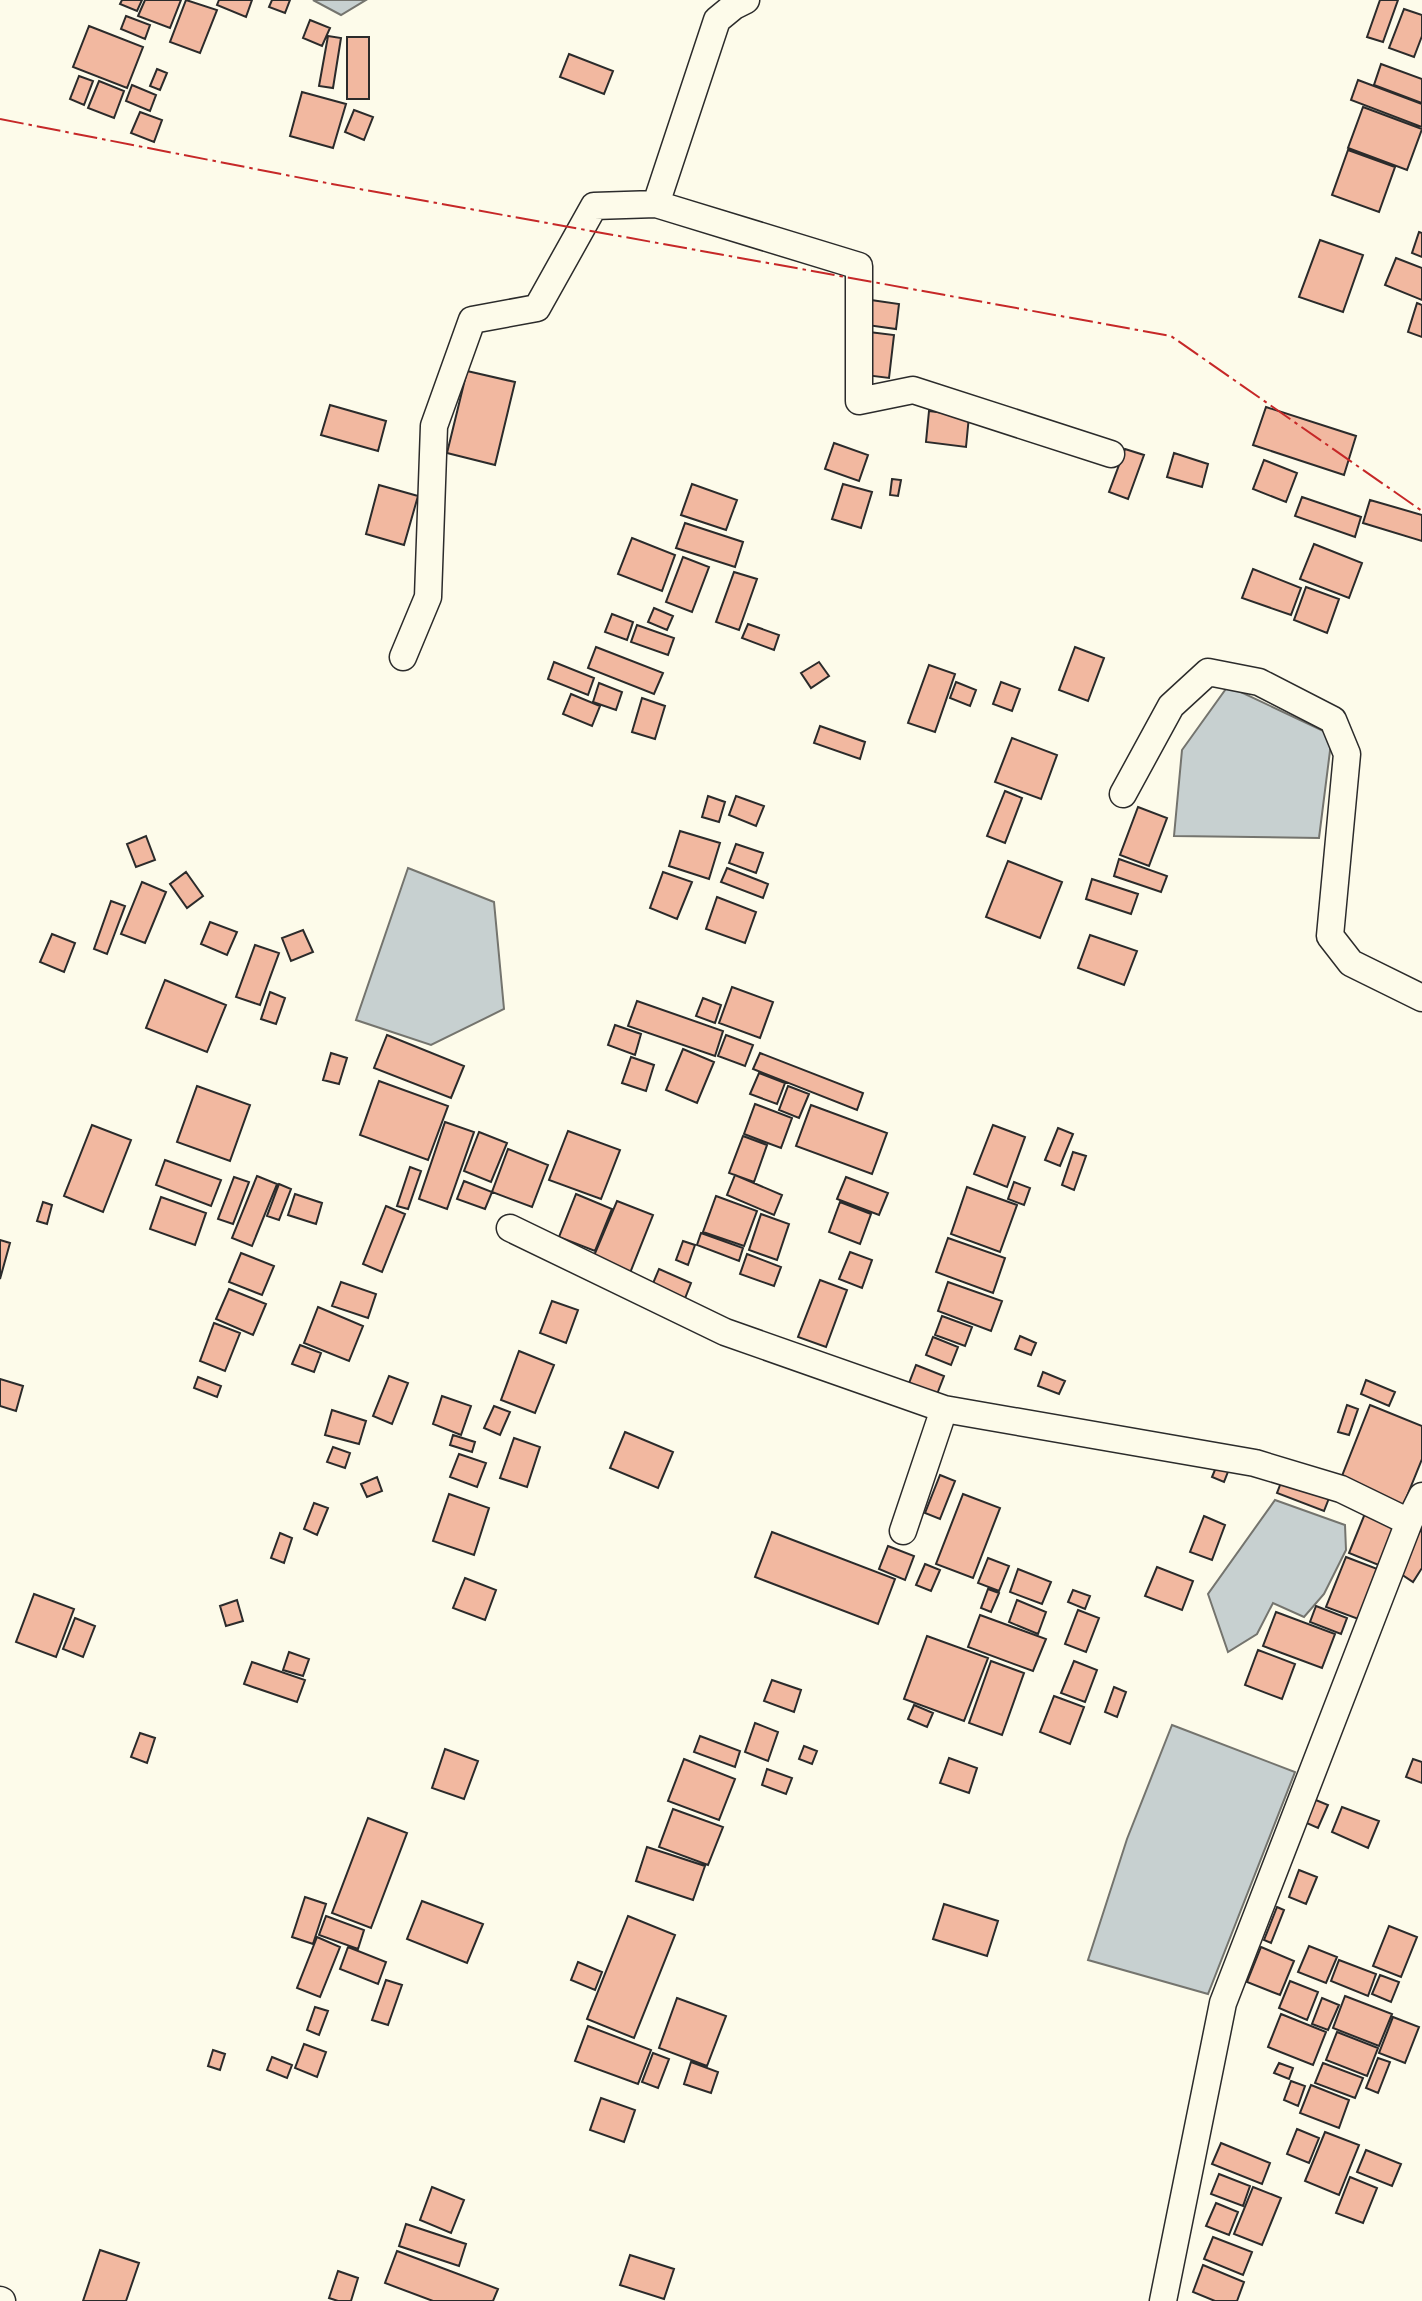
<svg xmlns="http://www.w3.org/2000/svg" width="1422" height="2301" font-family="Poppins,sans-serif">
  <rect width="100%" height="100%" fill="#fdfbea"/>
  <path fill="#c7d0d0" stroke="#74746e" stroke-width="2" d="M313 0H366L341 15Z
    M1228 686 1332 735 1319 838 1174 836 1182 750Z
    M408 868 494 902 504 1009 431 1045 356 1020Z
    M1275 1500 1345 1525 1346 1550 1324 1594 1304 1617 1273 1603 1257 1634 1228 1652 1208 1594Z
    M1172 1725 1295 1772 1208 1994 1088 1960 1127 1839Z"/>
  <path fill="#f2b8a0" stroke="#2b2b2b" stroke-width="2" d="M122 0H142L137 11 120 4Z
    M145 0H181L170 28 138 16Z
    M186 0 217 10 200 53 170 42Z
    M219 0H252L246 17 217 5Z
    M272 0H290L285 13 269 7Z
    M1380 0H1398L1383 42 1367 37Z
    M1404 9 1422 15V36L1414 57 1389 48Z
    M126 16 150 25 145 39 121 29Z
    M310 20 330 28 322 46 303 38Z
    M89 26 143 47 127 88 73 67Z
    M328 36 341 38 333 88 319 86Z
    M347 37H369V99H347Z
    M569 54 613 71 604 94 560 77Z
    M1381 64 1422 79V103L1374 85Z
    M157 69 167 73 160 90 150 86Z
    M79 76 93 81 84 105 70 99Z
    M1358 80 1422 104V127L1351 100Z
    M99 81 124 91 114 118 88 108Z
    M132 85 156 95 150 111 126 101Z
    M302 92 346 104 333 148 290 136Z
    M1363 107 1422 129 1407 170 1348 148Z
    M354 110 373 117 364 140 345 132Z
    M140 112 162 120 154 142 131 133Z
    M1348 150 1395 167 1379 212 1332 195Z
    M1419 232 1422 233V257L1412 253Z
    M1320 240 1363 255 1343 312 1299 297Z
    M1396 258 1422 268V300L1385 285Z
    M871 300 899 304 896 329 867 325Z
    M1417 303 1422 305V337L1408 332Z
    M869 332 894 335 889 378 865 375Z
    M467 371 515 382 495 465 447 453Z
    M330 405 386 421 378 451 321 435Z
    M1266 407 1356 436 1344 475 1253 445Z
    M929 411 969 416 966 447 926 442Z
    M834 443 868 455 859 481 825 469Z
    M1125 449 1144 455 1128 499 1109 492Z
    M1174 453 1208 464 1202 487 1167 477Z
    M1264 460 1297 473 1286 502 1253 489Z
    M892 479 901 480 898 496 890 495Z
    M692 484 737 500 726 530 681 515Z
    M843 484 872 492 861 528 832 519Z
    M379 485 418 496 404 545 366 534Z
    M1302 497 1361 517 1355 537 1295 516Z
    M1370 500 1422 515V541L1363 523Z
    M685 523 743 542 735 567 676 548Z
    M632 538 675 555 662 591 618 574Z
    M1314 544 1362 563 1349 598 1300 579Z
    M683 557 709 567 692 612 666 602Z
    M1253 569 1301 588 1291 615 1242 598Z
    M734 572 757 579 739 630 716 622Z
    M1306 587 1339 599 1327 633 1294 620Z
    M654 608 673 616 667 630 648 622Z
    M612 614 633 622 627 640 605 632Z
    M748 624 779 635 774 650 742 638Z
    M637 625 674 638 668 655 631 642Z
    M596 647 663 673 654 694 588 668Z
    M1075 647 1104 658 1088 701 1059 690Z
    M554 662 594 678 588 695 548 679Z
    M819 662 829 676 811 688 801 673Z
    M929 665 955 674 935 732 908 723Z
    M956 682 976 690 970 706 950 698Z
    M1001 682 1020 689 1012 711 993 704Z
    M599 683 622 692 616 710 593 702Z
    M571 694 600 706 592 726 563 714Z
    M642 698 665 706 655 739 632 732Z
    M820 726 865 742 860 759 814 743Z
    M1012 738 1057 755 1041 799 995 782Z
    M1005 791 1022 798 1005 843 987 836Z
    M708 796 725 802 719 822 702 817Z
    M736 796 764 806 756 826 729 815Z
    M1138 807 1167 818 1149 866 1120 855Z
    M680 831 720 843 709 879 669 866Z
    M146 836 155 860 136 867 127 844Z
    M736 844 763 853 756 873 729 863Z
    M1119 859 1167 876 1161 892 1114 876Z
    M1008 861 1062 882 1040 938 986 917Z
    M727 868 768 884 763 898 721 882Z
    M186 872 203 896 187 908 170 884Z
    M663 872 692 882 677 919 650 908Z
    M1092 879 1138 894 1131 914 1086 899Z
    M142 882 166 892 145 943 121 934Z
    M717 897 756 912 745 943 706 929Z
    M111 901 125 906 107 954 94 949Z
    M210 922 237 932 227 955 201 944Z
    M303 930 313 952 291 961 282 938Z
    M52 934 75 943 64 972 40 962Z
    M1090 935 1137 951 1124 985 1078 968Z
    M255 945 279 953 260 1005 236 997Z
    M165 980 226 1005 207 1052 146 1028Z
    M732 987 773 1002 760 1038 719 1023Z
    M270 992 285 998 276 1024 261 1019Z
    M703 998 721 1005 715 1023 696 1016Z
    M637 1001 723 1031 715 1056 628 1026Z
    M615 1025 641 1034 635 1055 608 1045Z
    M387 1035 464 1066 451 1098 374 1068Z
    M726 1035 753 1045 745 1066 718 1056Z
    M683 1049 714 1062 697 1103 666 1090Z
    M331 1053 347 1058 339 1084 323 1080Z
    M760 1053 863 1093 857 1110 753 1069Z
    M631 1057 654 1065 646 1091 622 1083Z
    M759 1073 785 1083 777 1104 750 1094Z
    M379 1081 448 1106 428 1160 360 1135Z
    M197 1086 250 1105 230 1161 177 1142Z
    M788 1086 809 1094 799 1118 779 1110Z
    M755 1104 792 1118 781 1148 744 1134Z
    M811 1105 887 1133 872 1174 796 1146Z
    M445 1122 474 1132 447 1209 419 1199Z
    M92 1125 131 1140 103 1212 64 1196Z
    M993 1125 1025 1137 1007 1187 974 1174Z
    M1058 1128 1073 1134 1060 1166 1045 1160Z
    M568 1131 620 1150 601 1199 549 1180Z
    M479 1132 507 1143 491 1182 464 1171Z
    M743 1136 767 1145 754 1182 729 1173Z
    M508 1149 548 1165 532 1207 492 1192Z
    M1073 1152 1086 1156 1074 1190 1062 1185Z
    M165 1160 221 1180 211 1206 156 1185Z
    M410 1167 421 1171 408 1209 397 1206Z
    M735 1175 782 1195 774 1215 727 1195Z
    M257 1176 277 1184 252 1246 232 1238Z
    M234 1177 249 1182 233 1224 218 1219Z
    M846 1177 888 1193 879 1215 837 1199Z
    M464 1181 492 1192 485 1209 457 1199Z
    M1014 1182 1030 1188 1024 1205 1008 1199Z
    M279 1184 291 1189 279 1220 267 1216Z
    M967 1187 1017 1205 1000 1252 951 1234Z
    M295 1194 322 1203 316 1224 288 1215Z
    M576 1194 612 1209 595 1251 559 1237Z
    M716 1196 757 1211 744 1246 703 1232Z
    M161 1197 206 1213 195 1245 150 1229Z
    M617 1201 653 1215 630 1273 593 1258Z
    M43 1202 52 1205 47 1224 37 1221Z
    M840 1202 871 1214 860 1244 829 1232Z
    M386 1206 405 1214 382 1272 363 1264Z
    M761 1214 789 1224 777 1260 749 1250Z
    M701 1233 743 1248 739 1261 697 1245Z
    M948 1238 1005 1258 993 1293 936 1272Z
    M0 1240 10 1243 0 1279Z
    M683 1241 695 1245 688 1265 676 1260Z
    M850 1252 872 1260 862 1288 839 1279Z
    M241 1253 274 1266 262 1295 229 1282Z
    M747 1254 781 1267 774 1286 740 1274Z
    M659 1269 691 1283 682 1306 649 1293Z
    M820 1280 847 1290 826 1347 798 1337Z
    M341 1282 376 1294 368 1318 332 1306Z
    M948 1282 1002 1301 991 1331 938 1311Z
    M229 1289 266 1304 253 1335 216 1319Z
    M552 1301 578 1310 566 1343 540 1333Z
    M318 1307 363 1326 349 1361 304 1343Z
    M942 1316 972 1327 965 1346 935 1335Z
    M214 1323 240 1333 225 1371 200 1361Z
    M1020 1336 1036 1343 1031 1355 1015 1349Z
    M933 1337 958 1347 951 1365 926 1355Z
    M300 1345 321 1353 314 1372 292 1364Z
    M519 1351 554 1365 535 1413 501 1400Z
    M916 1365 944 1376 934 1402 906 1391Z
    M1043 1372 1065 1381 1059 1394 1038 1386Z
    M389 1376 408 1383 392 1424 373 1416Z
    M198 1377 221 1386 217 1397 194 1388Z
    M0 1379 23 1386 16 1411 0 1406Z
    M1366 1380 1395 1392 1389 1406 1361 1394Z
    M442 1396 471 1406 461 1435 433 1424Z
    M1347 1405 1358 1409 1349 1435 1338 1432Z
    M1370 1405 1422 1426V1459L1403 1506 1340 1481Z
    M494 1406 510 1412 500 1435 484 1428Z
    M332 1410 366 1421 359 1444 325 1435Z
    M625 1432 673 1452 658 1488 610 1468Z
    M453 1435 475 1442 472 1452 450 1445Z
    M514 1438 540 1447 527 1487 500 1478Z
    M333 1447 350 1453 345 1468 327 1462Z
    M459 1454 486 1463 477 1487 450 1477Z
    M1217 1465 1229 1469 1224 1482 1212 1477Z
    M940 1475 955 1481 940 1519 925 1513Z
    M1284 1475 1331 1493 1324 1511 1277 1493Z
    M377 1477 382 1491 367 1497 361 1484Z
    M449 1494 489 1508 474 1555 433 1541Z
    M963 1494 1000 1508 973 1578 936 1564Z
    M314 1503 328 1508 317 1535 304 1529Z
    M1366 1511 1398 1523 1381 1566 1349 1553Z
    M1204 1516 1225 1525 1212 1560 1190 1552Z
    M1422 1528V1568L1413 1582 1395 1570Z
    M772 1532 895 1579 878 1624 755 1577Z
    M280 1533 292 1538 284 1563 271 1558Z
    M888 1546 914 1556 905 1580 879 1569Z
    M1346 1557 1380 1570 1361 1620 1326 1607Z
    M988 1558 1009 1566 999 1591 978 1583Z
    M925 1564 940 1570 931 1591 916 1585Z
    M1157 1567 1193 1581 1182 1610 1145 1596Z
    M1018 1569 1051 1582 1042 1604 1010 1592Z
    M465 1578 496 1590 485 1620 453 1608Z
    M988 1589 999 1593 991 1612 981 1608Z
    M1073 1590 1090 1596 1085 1609 1068 1602Z
    M34 1594 74 1609 56 1657 16 1642Z
    M237 1600 243 1621 226 1626 220 1606Z
    M1017 1600 1046 1612 1038 1634 1009 1622Z
    M1316 1606 1347 1618 1341 1634 1310 1622Z
    M1078 1610 1099 1618 1086 1652 1065 1644Z
    M1276 1612 1335 1634 1322 1668 1263 1646Z
    M980 1615 1046 1639 1033 1671 968 1647Z
    M75 1618 95 1626 83 1657 63 1649Z
    M927 1636 988 1658 964 1721 904 1699Z
    M1258 1650 1295 1664 1282 1699 1245 1685Z
    M289 1652 309 1659 303 1676 283 1670Z
    M991 1661 1024 1673 1002 1735 969 1723Z
    M1074 1661 1097 1670 1085 1702 1061 1693Z
    M252 1662 305 1680 297 1702 244 1684Z
    M772 1680 801 1690 794 1712 764 1701Z
    M1114 1687 1126 1692 1117 1717 1105 1712Z
    M1054 1696 1084 1707 1070 1744 1040 1732Z
    M914 1705 933 1713 927 1727 908 1719Z
    M755 1723 778 1732 768 1761 745 1752Z
    M140 1733 155 1738 147 1763 131 1757Z
    M700 1736 740 1751 735 1767 694 1752Z
    M804 1746 817 1751 812 1764 799 1759Z
    M445 1749 478 1761 464 1799 432 1788Z
    M949 1758 977 1768 969 1793 940 1783Z
    M684 1759 735 1779 719 1820 668 1801Z
    M1413 1759 1422 1762V1783L1406 1777Z
    M767 1769 792 1778 786 1794 762 1785Z
    M1311 1798 1328 1805 1318 1828 1302 1821Z
    M1342 1807 1379 1821 1368 1848 1332 1832Z
    M673 1809 723 1827 708 1865 659 1847Z
    M368 1818 407 1833 371 1928 332 1913Z
    M647 1847 705 1866 693 1900 636 1881Z
    M1299 1870 1317 1877 1306 1904 1289 1897Z
    M305 1897 326 1904 313 1944 292 1937Z
    M422 1901 483 1924 467 1963 407 1939Z
    M944 1904 998 1921 987 1956 933 1939Z
    M1277 1907 1284 1910 1271 1943 1264 1940Z
    M326 1916 364 1930 358 1949 319 1935Z
    M628 1916 675 1935 634 2038 587 2019Z
    M1389 1926 1417 1937 1401 1977 1373 1966Z
    M317 1937 340 1947 320 1997 297 1988Z
    M1309 1946 1337 1957 1326 1983 1298 1972Z
    M348 1947 386 1962 378 1984 340 1969Z
    M1261 1947 1294 1961 1280 1995 1247 1982Z
    M1339 1960 1376 1974 1368 1996 1331 1981Z
    M578 1962 602 1972 595 1990 571 1980Z
    M1380 1975 1399 1982 1391 2002 1372 1994Z
    M386 1980 402 1985 388 2025 372 2020Z
    M1290 1981 1318 1992 1307 2020 1279 2008Z
    M1345 1996 1392 2014 1379 2046 1333 2028Z
    M677 1998 726 2016 707 2066 659 2048Z
    M1322 1998 1339 2005 1328 2030 1312 2024Z
    M315 2007 328 2011 319 2035 307 2030Z
    M1281 2014 1326 2032 1313 2065 1268 2047Z
    M1393 2017 1419 2027 1405 2063 1379 2053Z
    M588 2026 651 2050 638 2084 575 2061Z
    M1337 2032 1378 2048 1367 2076 1326 2060Z
    M304 2044 326 2052 317 2077 295 2068Z
    M213 2050 225 2054 220 2070 208 2066Z
    M653 2053 669 2059 658 2088 642 2082Z
    M272 2057 292 2065 287 2078 267 2070Z
    M1378 2058 1390 2062 1378 2093 1366 2088Z
    M691 2062 718 2072 711 2093 684 2084Z
    M1279 2063 1293 2068 1289 2079 1274 2073Z
    M1323 2063 1363 2078 1355 2098 1315 2083Z
    M1291 2081 1305 2086 1298 2106 1284 2100Z
    M1311 2085 1349 2100 1339 2128 1300 2113Z
    M601 2098 635 2110 624 2142 590 2130Z
    M1297 2129 1319 2138 1309 2163 1287 2154Z
    M1325 2132 1359 2145 1339 2195 1305 2181Z
    M1221 2143 1270 2163 1262 2184 1212 2164Z
    M1366 2150 1401 2164 1392 2186 1357 2172Z
    M1219 2174 1250 2186 1243 2206 1211 2194Z
    M1350 2177 1377 2188 1363 2223 1336 2213Z
    M432 2187 464 2200 451 2233 420 2220Z
    M1253 2187 1281 2198 1262 2245 1234 2234Z
    M1216 2203 1238 2212 1229 2235 1206 2226Z
    M406 2224 466 2244 459 2266 399 2246Z
    M1213 2237 1252 2252 1243 2275 1204 2259Z
    M100 2250 139 2263 126 2301H83Z
    M397 2251 498 2289 493 2301H433L385 2283Z
    M630 2255 674 2269 664 2299 620 2285Z
    M1203 2265 1244 2282 1237 2301H1215L1193 2292Z
    M338 2271 358 2278 351 2301H338L329 2298Z"/>
  <g fill="none" stroke-linecap="round" stroke-linejoin="round">
    <defs>
      <path id="street" d="M656 204 859 266V401L913 390 1111 454
        M403 657 428 597 434 426 472 320 537 308 594 206 656 204 717 20 734 6 746 0
        M1123 794 1171 706 1208 672 1259 682 1333 720 1347 754 1330 936 1351 963 1422 998
        M510 1228 725 1332 944 1409 1255 1463 1341 1489 1409 1522
        M903 1531 944 1409
        M0 2300 2 2301
        M1163 2301 1223 2003 1409 1522 1422 1496"/>
    </defs>
    <use href="#street" stroke="#2b2b2b" stroke-width="29"/>
    <use href="#street" stroke="#fdfbea" stroke-width="26"/>
    <path stroke="#c62828" stroke-width="2" stroke-dasharray="24 5 3.5 5" stroke-linecap="butt" d="M0 119 332 184 1171 336 1422 511"/>
  </g>
</svg>
